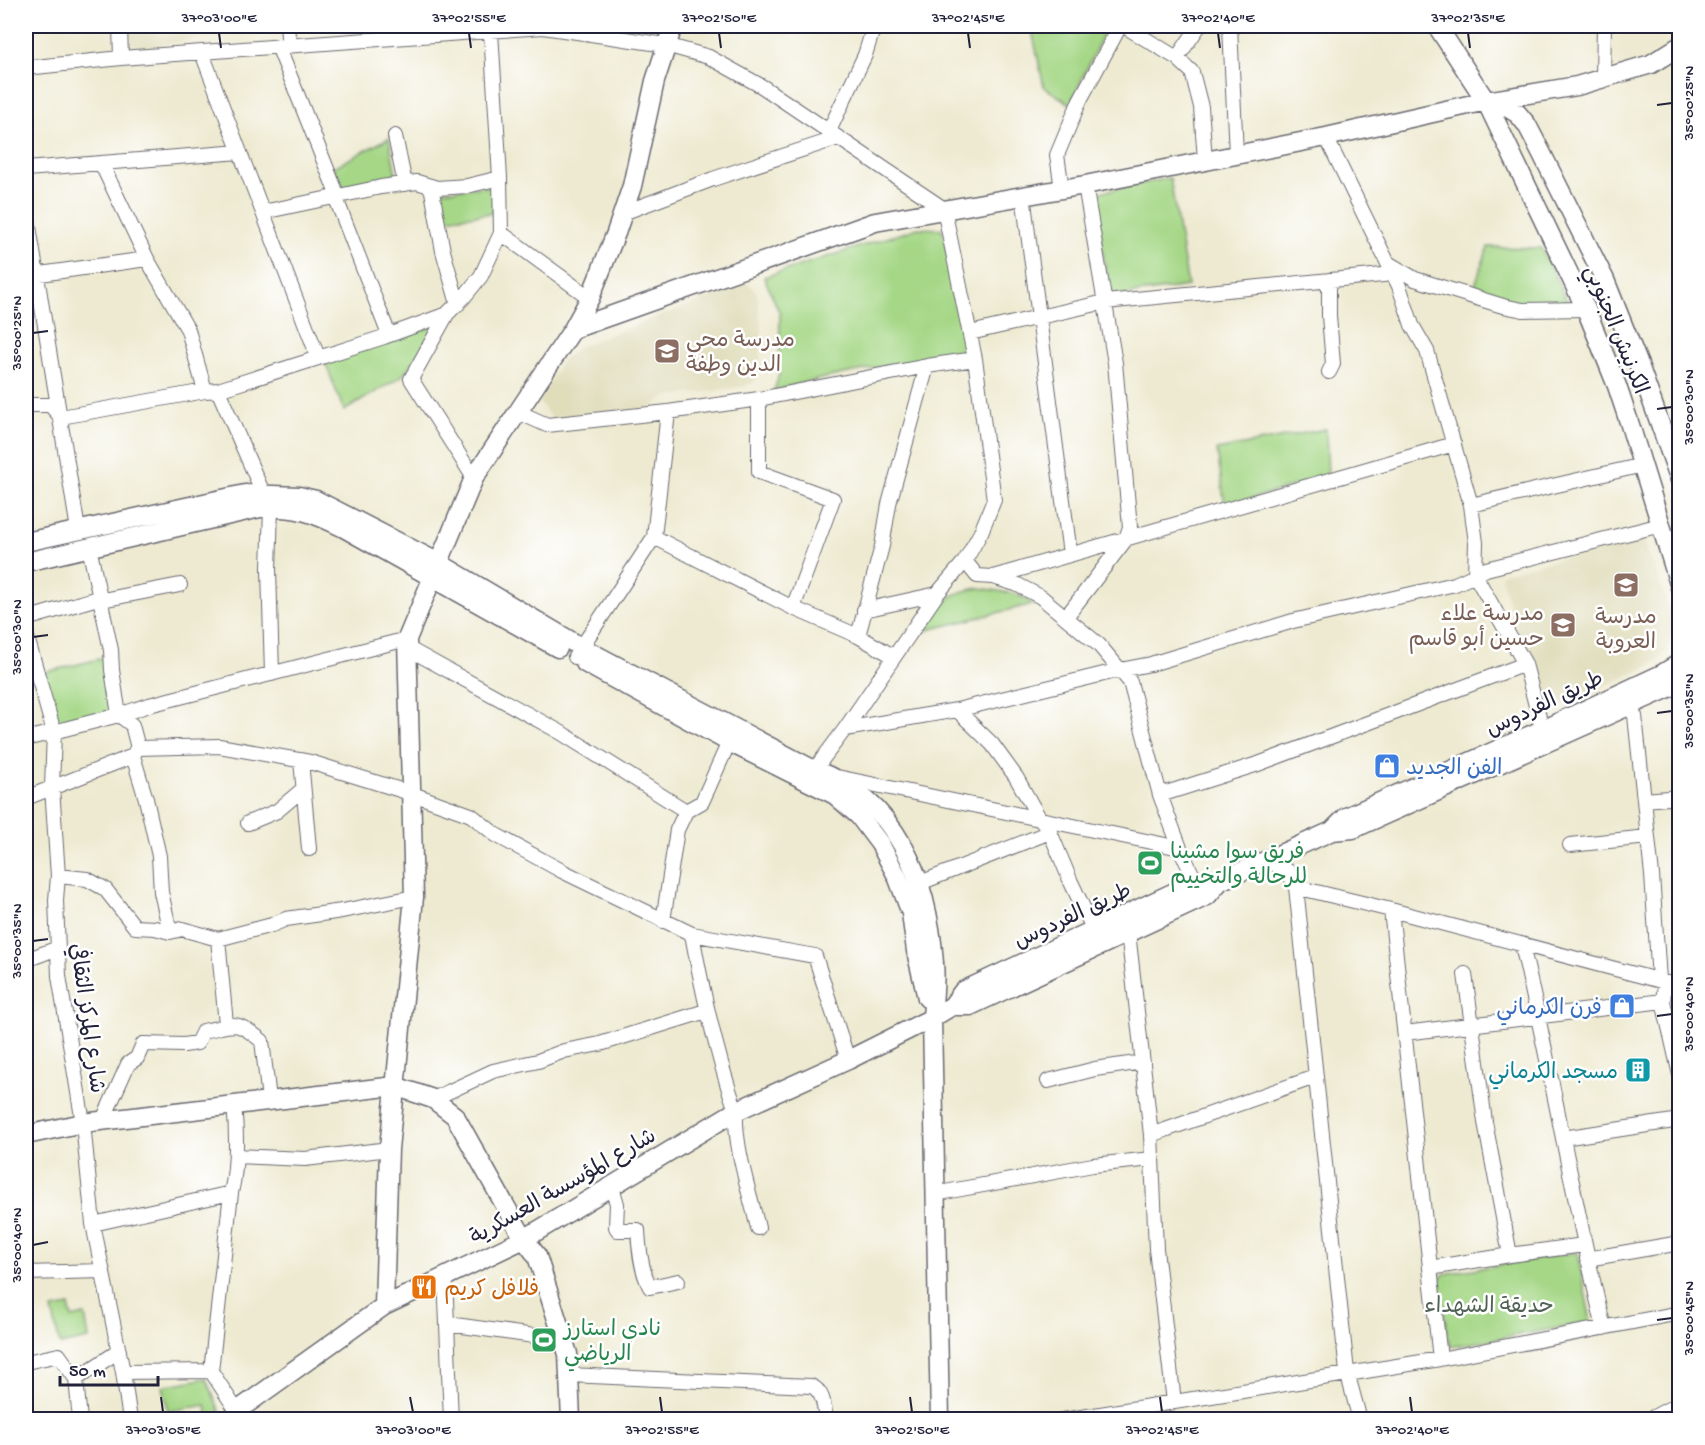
<svg xmlns="http://www.w3.org/2000/svg" width="1705" height="1445" font-family="'Gochi Hand','Playpen Sans Arabic',sans-serif">
  <rect width="100%" height="100%" fill="#fff"/>
  <filter id="ink" filterUnits="userSpaceOnUse"><feTurbulence type="fractalNoise" baseFrequency=".0167" numOctaves="2"/><feDisplacementMap in="SourceGraphic" scale="12" xChannelSelector="R" yChannelSelector="G"/><feConvolveMatrix kernelMatrix="1 2 1 2 8 2 1 2 1" color-interpolation-filters="sRGB"/></filter>
  <filter id="wash" filterUnits="userSpaceOnUse"><feTurbulence type="fractalNoise" baseFrequency=".008" numOctaves="4" result="noise"/><feDisplacementMap in="SourceGraphic" scale="24" xChannelSelector="R" yChannelSelector="G"/><feGaussianBlur stdDeviation="1.35" result="paint"/><feColorMatrix in="noise" values="0 0 0 0 0 0 0 0 0 0 0 0 0 0 0 0 0 1.4 0 .05"/><feComposite in="paint" operator="in"/></filter>
  <g filter="url(#wash)">
    <rect width="100%" height="100%" fill="#eeead1"/>
    <path fill="#e0ddbb" d="M130 26H265L131 51Z
      M747 283 755 290 758 299 762 334 759 374 753 383 743 387 665 397 652 407 553 420 539 402 561 361 578 347Z
      M1643 538 1672 615 1674 634 1668 649 1662 656 1650 666 1542 713 1501 578 1503 573Z"/>
    <path fill="#a5d786" stroke="#647c60" stroke-width="1.5" d="M1031 26H1095L1104 32 1070 104 1044 87Z
      M389 138 397 180 341 189 332 168Z
      M1170 178 1188 286 1109 297 1095 193Z
      M495 186 493 213 444 219 439 191Z
      M918 228 942 229 971 356C905 362 838 372 774 391L779 375 780 314 764 277Z
      M1488 247 1541 248 1570 307 1522 308 1472 294Z
      M436 325 415 360 401 377 344 411 325 362Z
      M1326 429 1328 476 1225 506 1217 450Z
      M980 588 1016 594 1033 604 920 632C938 607 947 591 980 588Z
      M104 658 116 714 54 728 41 673Z
      M1577 1252 1591 1322 1450 1347 1438 1281 1444 1274Z
      M69 1306 72 1318 85 1315 89 1339 60 1345 52 1309Z
      M206 1378 223 1419H208L206 1405 168 1411 163 1386Z"/>
  </g>
  <g filter="url(#ink)">
    <g fill="none" stroke-linecap="round" stroke-linejoin="round">
      <defs>
        <path id="street" d="M120 26 121 58
          M287 26 289 46
          M1124 26 1177 58 1199 26
          M1230 26 1236 154
          M278 46 335 189V196L389 335
          M202 53 318 357
          M1177 58 1192 72 1201 107 1205 160
          M26 68 121 58 543 27 666 45 709 57 763 87 944 209 975 359 994 500 981 532 965 561 937 594 845 729 809 777
          M1603 78 1604 26
          M829 131 865 55 874 26
          M395 136 405 184
          M101 163 147 259 188 330 205 391
          M26 169 240 152
          M431 186 443 251 458 304
          M1062 189 1057 155 1080 100 1120 26
          M1023 195 1070 554
          M26 208 78 530
          M263 212 381 187 417 182 437 188 467 186 500 178
          M623 213 713 179 838 138
          M501 233 590 298
          M1388 263 1415 279 1503 306 1523 310 1586 309
          M26 276 147 259
          M1329 280V316L1333 364 1329 372
          M970 333 1105 302 1393 274
          M218 390 263 493
          M759 399V472L833 499 793 608
          M26 405H50L61 417 205 391 218 390 384 337 447 314
          M518 412 547 425 668 412 759 399 927 366 975 359
          M474 478 411 379 447 314 464 297 481 276 501 233 500 178 491 32 487 26
          M1471 505 1643 465
          M271 507 269 569 272 674
          M654 537 793 608 858 636 893 656
          M89 547 111 650 112 670 119 715 132 725 138 748 219 746 310 762 410 793 471 815 496 835 562 871 692 934 815 956 848 1060
          M965 561 977 576 993 577 1016 584 1041 597 1099 645 1130 682 1160 795 1180 848 1200 891
          M993 577 1454 444
          M102 600 180 585
          M864 610 937 594
          M1066 617 1126 539 1130 527 1115 363 1085 185
          M26 619 101 597
          M26 634 54 732 52 787 58 876 56 900 59 976 83 1123 93 1224 123 1372 130 1420
          M858 636 882 546 889 504 927 366
          M409 649 560 732 686 811
          M575 657 654 537 668 412
          M1629 706 1635 716 1652 875 1659 980
          M957 710 992 744 1016 777 1039 818 1050 832 1071 882 1097 937
          M845 729 957 710 1120 670 1151 664 1293 621 1455 584 1475 575 1476 543 1471 505 1427 351 1412 325 1399 286 1326 137
          M1544 736 1525 664 1475 575 1486 569 1661 525
          M26 739 119 715 149 705 407 639
          M133 756 146 799 159 856 161 892 170 932 182 929 218 939 226 1024
          M301 760 309 849
          M837 777 1180 848
          M1160 795 1258 764 1525 664
          M26 798 133 756 137 748
          M1644 800 1680 797
          M248 823 277 811 303 789
          M1570 845 1648 837
          M1260 864H1274L1288 871 1296 887 1347 1372 1360 1420
          M58 876 87 879 105 889 135 927 155 928 170 932
          M920 883 1050 832
          M1296 887 1391 910 1680 986
          M1391 910 1440 1359
          M663 921 677 830 686 811 702 802 729 742
          M1128 932 1151 1135 1156 1249 1174 1402
          M692 934C703 995 716 1053 736 1111 734 1146 750 1194 758 1228
          M218 939 272 925 286 919 342 911 414 897
          M1522 945C1552 1072 1573 1201 1604 1328
          M26 960 58 948
          M1465 974 1485 1122 1510 1255 1584 1245
          M1664 992 1663 1001 1680 1075
          M1405 1033 1663 1001
          M1048 1081 1095 1069 1143 1062
          M433 1099 493 1071 538 1061 564 1051 600 1044 706 1011
          M103 1120 128 1064 137 1058 143 1044 184 1045 197 1043 203 1031C235 1025 234 1018 262 1041L269 1099
          M1151 1135 1315 1077
          M1563 1138 1680 1120
          M237 1156 305 1159 389 1149
          M612 1187 617 1204 616 1227 618 1230H638C639 1249 641 1271 650 1287L678 1281
          M934 1194 1093 1165 1152 1159
          M93 1224 231 1193
          M1587 1259 1680 1243
          M1430 1268 1510 1255
          M26 1273 103 1271
          M445 1276 451 1420
          M448 1324 563 1340
          M26 1362 59 1355 76 1379
          M211 1371 231 1193C238 1163 237 1134 234 1104
          M123 1372 211 1371 237 1411
          M569 1375 811 1386C824 1391 824 1407 826 1420
          M80 1420 76 1379 119 1351
          M1063 1420 1440 1359 1680 1313
          M1648 1420 1680 1403"/>
        <path id="secondary" d="M1437 26 1486 101 1586 309 1617 386 1630 425 1680 587
          M1487 101 1505 106 1518 114 1527 125 1541 152 1605 280 1639 365 1680 480
          M573 329 590 298 616 233 632 186 655 81 673 26
          M26 542 245 494 299 496 316 500 439 563 581 647 814 770C898 799 928 881 934 963 936 981 933 1000 932 1018L940 1420
          M26 562 260 508C296 506 312 512 344 528L558 648
          M585 663 729 742 835 795 859 816 880 844 897 876 911 913 916 951 927 998
          M1332 831 1346 817 1544 729 1662 674 1680 663
          M952 1006H970L1207 896 1220 881
          M26 1135 83 1123 395 1086 433 1099 455 1116 524 1239 537 1256 568 1354 571 1420
          M384 1306 389 1149 414 897 407 639 474 478 573 329 875 222 1085 185 1326 137 1486 101 1577 86 1651 64 1680 46
          M235 1420 237 1411 384 1306 524 1239 736 1111 848 1060 932 1018 952 1006 963 991 1196 882 1220 881 1332 831 1353 829 1680 683"/>
      </defs>
      <use href="#street" stroke="#696870" stroke-width="16"/>
      <use href="#secondary" stroke="#696870" stroke-width="21"/>
      <use href="#street" stroke="#fff" stroke-width="14"/>
      <use href="#secondary" stroke="#fff" stroke-width="18"/>
    </g>
  </g>
  <path fill="none" stroke="#22223b" stroke-width="2" d="M219 33 221 48M469 33 471 48M719 33 721 48M968 33 970 48M1218 33 1220 48M1468 33 1470 48M1657 105 1672 103M33 333 48 331M1657 409 1672 407M33 637 48 635M1657 713 1672 711M33 941 48 939M1657 1016 1672 1014M33 1245 48 1242M1657 1320 1672 1318M161 1397 163 1412M410 1397 413 1412M660 1397 662 1412M910 1397 912 1412M1160 1397 1162 1412M1410 1397 1412 1412"/>
  <defs>
    <symbol id="school-square" viewBox="-11 -11 22 22"><rect x="-9" y="-9" width="18" height="18" rx="4" fill="#8d6e63" stroke="#fff"/><path d="M0-5L7-2L0 1L-7-2ZM-4 1L0 2.5L4 1V4Q0 6-4 4Z" fill="#fff"/></symbol>
    <symbol id="shop-square" viewBox="-11 -11 22 22"><rect x="-9" y="-9" width="18" height="18" rx="4" fill="#3f7fe0" stroke="#fff"/><path d="M-5-2.5h2.3a2.7 3.5 0 0 1 5.4 0H5L5.5 6h-11ZM-1.5-2.5h3a1.5 2.3 0 0 0-3 0Z" fill="#fff"/></symbol>
    <symbol id="stadium-square" viewBox="-11 -11 22 22"><rect x="-9" y="-9" width="18" height="18" rx="4" fill="#2e9e5b" stroke="#fff"/><path d="M0-5a6.5 5 0 1 0 0 10a6.5 5 0 1 0 0-10ZM-3.5-1.8h7v3.6h-7Z" fill="#fff"/></symbol>
    <symbol id="building-square" viewBox="-11 -11 22 22"><rect x="-9" y="-9" width="18" height="18" rx="4" fill="#0f9aa8" stroke="#fff"/><path d="M-4-6H4V6H1V3H-1V6H-4ZM-2.5-4.3h1.7v1.8h-1.7ZM.8-4.3h1.7v1.8H.8ZM-2.5-1h1.7V.8h-1.7ZM.8-1h1.7V.8H.8Z" fill="#fff"/></symbol>
    <symbol id="restaurant-square" viewBox="-11 -11 22 22"><rect x="-9" y="-9" width="18" height="18" rx="4" fill="#e8710a" stroke="#fff"/><path d="M-5-6h1v4h1v-4h1v4h1v-4h1v5L-1.5 .5V6h-2V.5L-5-1ZM5-6V6H3V1.5H1.5Q1.5-4 5-6Z" fill="#fff"/></symbol>
  </defs>
  <g fill-rule="evenodd">
    <use href="#school-square" x="652" y="336" width="30" height="30"/>
    <use href="#school-square" x="1611" y="570" width="30" height="30"/>
    <use href="#school-square" x="1548" y="610" width="30" height="30"/>
    <use href="#shop-square" x="1372" y="751" width="30" height="30"/>
    <use href="#stadium-square" x="1135" y="848" width="30" height="30"/>
    <use href="#shop-square" x="1607" y="991" width="30" height="30"/>
    <use href="#building-square" x="1623" y="1055" width="30" height="30"/>
    <use href="#restaurant-square" x="409" y="1272" width="30" height="30"/>
    <use href="#stadium-square" x="529" y="1325" width="30" height="30"/>
  </g>
  <g text-anchor="middle" stroke-width="5" stroke-linejoin="round" paint-order="stroke">
    <g font-size="22" fill="#22223b" stroke="#fff">
      <text transform="translate(1618 329) rotate(68)" y="8">الكرنيش الجنوبي</text>
      <text transform="translate(1544 702) rotate(-25)" y="8">طريق الفردوس</text>
      <text transform="translate(1072 914) rotate(-25)" y="8">طريق الفردوس</text>
      <text transform="translate(89 1018) rotate(82)" y="8">شارع المركز الثقافي</text>
      <text transform="translate(562 1185) rotate(-30)" y="8">شارع المؤسسة العسكرية</text>
    </g>
    <g font-size="22" fill="#785e54" stroke="#fff" text-anchor="start">
      <text x="686" y="346">مدرسة محي<tspan x="686" dy="25">الدين وطفة</tspan></text>
      <text x="1544" y="620" text-anchor="end">مدرسة علاء<tspan x="1544" dy="25">حسين أبو قاسم</tspan></text>
      <text x="1626" y="623" text-anchor="middle">مدرسة<tspan x="1626" dy="25">العروبة</tspan></text>
    </g>
    <g font-size="22" fill="#366cbe" stroke="#fff" text-anchor="start">
      <text x="1406" y="774">الفن الجديد</text>
      <text x="1602" y="1014" text-anchor="end">فرن الكرماني</text>
    </g>
    <g font-size="22" fill="#27864d" stroke="#fff" text-anchor="start">
      <text x="1170" y="858">فريق سوا مشينا<tspan x="1170" dy="25">للرحالة والتخييم</tspan></text>
      <text x="564" y="1335">نادي استارز<tspan x="564" dy="25">الرياضي</tspan></text>
    </g>
    <g font-size="22" fill="#0d838f" stroke="#fff" text-anchor="end">
      <text x="1618" y="1078">مسجد الكرماني</text>
    </g>
    <g font-size="22" fill="#c56008" stroke="#fff" text-anchor="start">
      <text x="444" y="1295">فلافل كريم</text>
    </g>
    <g font-size="22" fill="#506155" stroke="#fff">
      <text x="1489" y="1312">حديقة الشهداء</text>
    </g>
  </g>
  <rect width="1705" height="1445" fill="none" stroke="#fff" stroke-width="66"/>
  <path d="M60 1376v9h98v-9" fill="none" stroke="#22223b" stroke-width="3"/>
  <text x="69" y="1376" font-size="18" fill="#22223b" stroke="#ffffff" stroke-width="4.5" paint-order="stroke">50 m</text>
  <rect x="33" y="33" width="1639" height="1379" fill="none" stroke="#22223b" stroke-width="2"/>
  <g font-size="15" text-anchor="middle" fill="#22223b">
    <text x="219" y="22">37°03'00"E</text>
    <text x="469" y="22">37°02'55"E</text>
    <text x="719" y="22">37°02'50"E</text>
    <text x="968" y="22">37°02'45"E</text>
    <text x="1218" y="22">37°02'40"E</text>
    <text x="1468" y="22">37°02'35"E</text>
    <text transform="translate(1688 103) rotate(-90)" y="5">35°00'25"N</text>
    <text transform="translate(16 333) rotate(-90)" y="5">35°00'25"N</text>
    <text transform="translate(1688 407) rotate(-90)" y="5">35°00'30"N</text>
    <text transform="translate(16 637) rotate(-90)" y="5">35°00'30"N</text>
    <text transform="translate(1688 711) rotate(-90)" y="5">35°00'35"N</text>
    <text transform="translate(16 941) rotate(-90)" y="5">35°00'35"N</text>
    <text transform="translate(1688 1014) rotate(-90)" y="5">35°00'40"N</text>
    <text transform="translate(16 1245) rotate(-90)" y="5">35°00'40"N</text>
    <text transform="translate(1688 1318) rotate(-90)" y="5">35°00'45"N</text>
    <text x="163" y="1434">37°03'05"E</text>
    <text x="413" y="1434">37°03'00"E</text>
    <text x="662" y="1434">37°02'55"E</text>
    <text x="912" y="1434">37°02'50"E</text>
    <text x="1162" y="1434">37°02'45"E</text>
    <text x="1412" y="1434">37°02'40"E</text>
  </g>
</svg>
